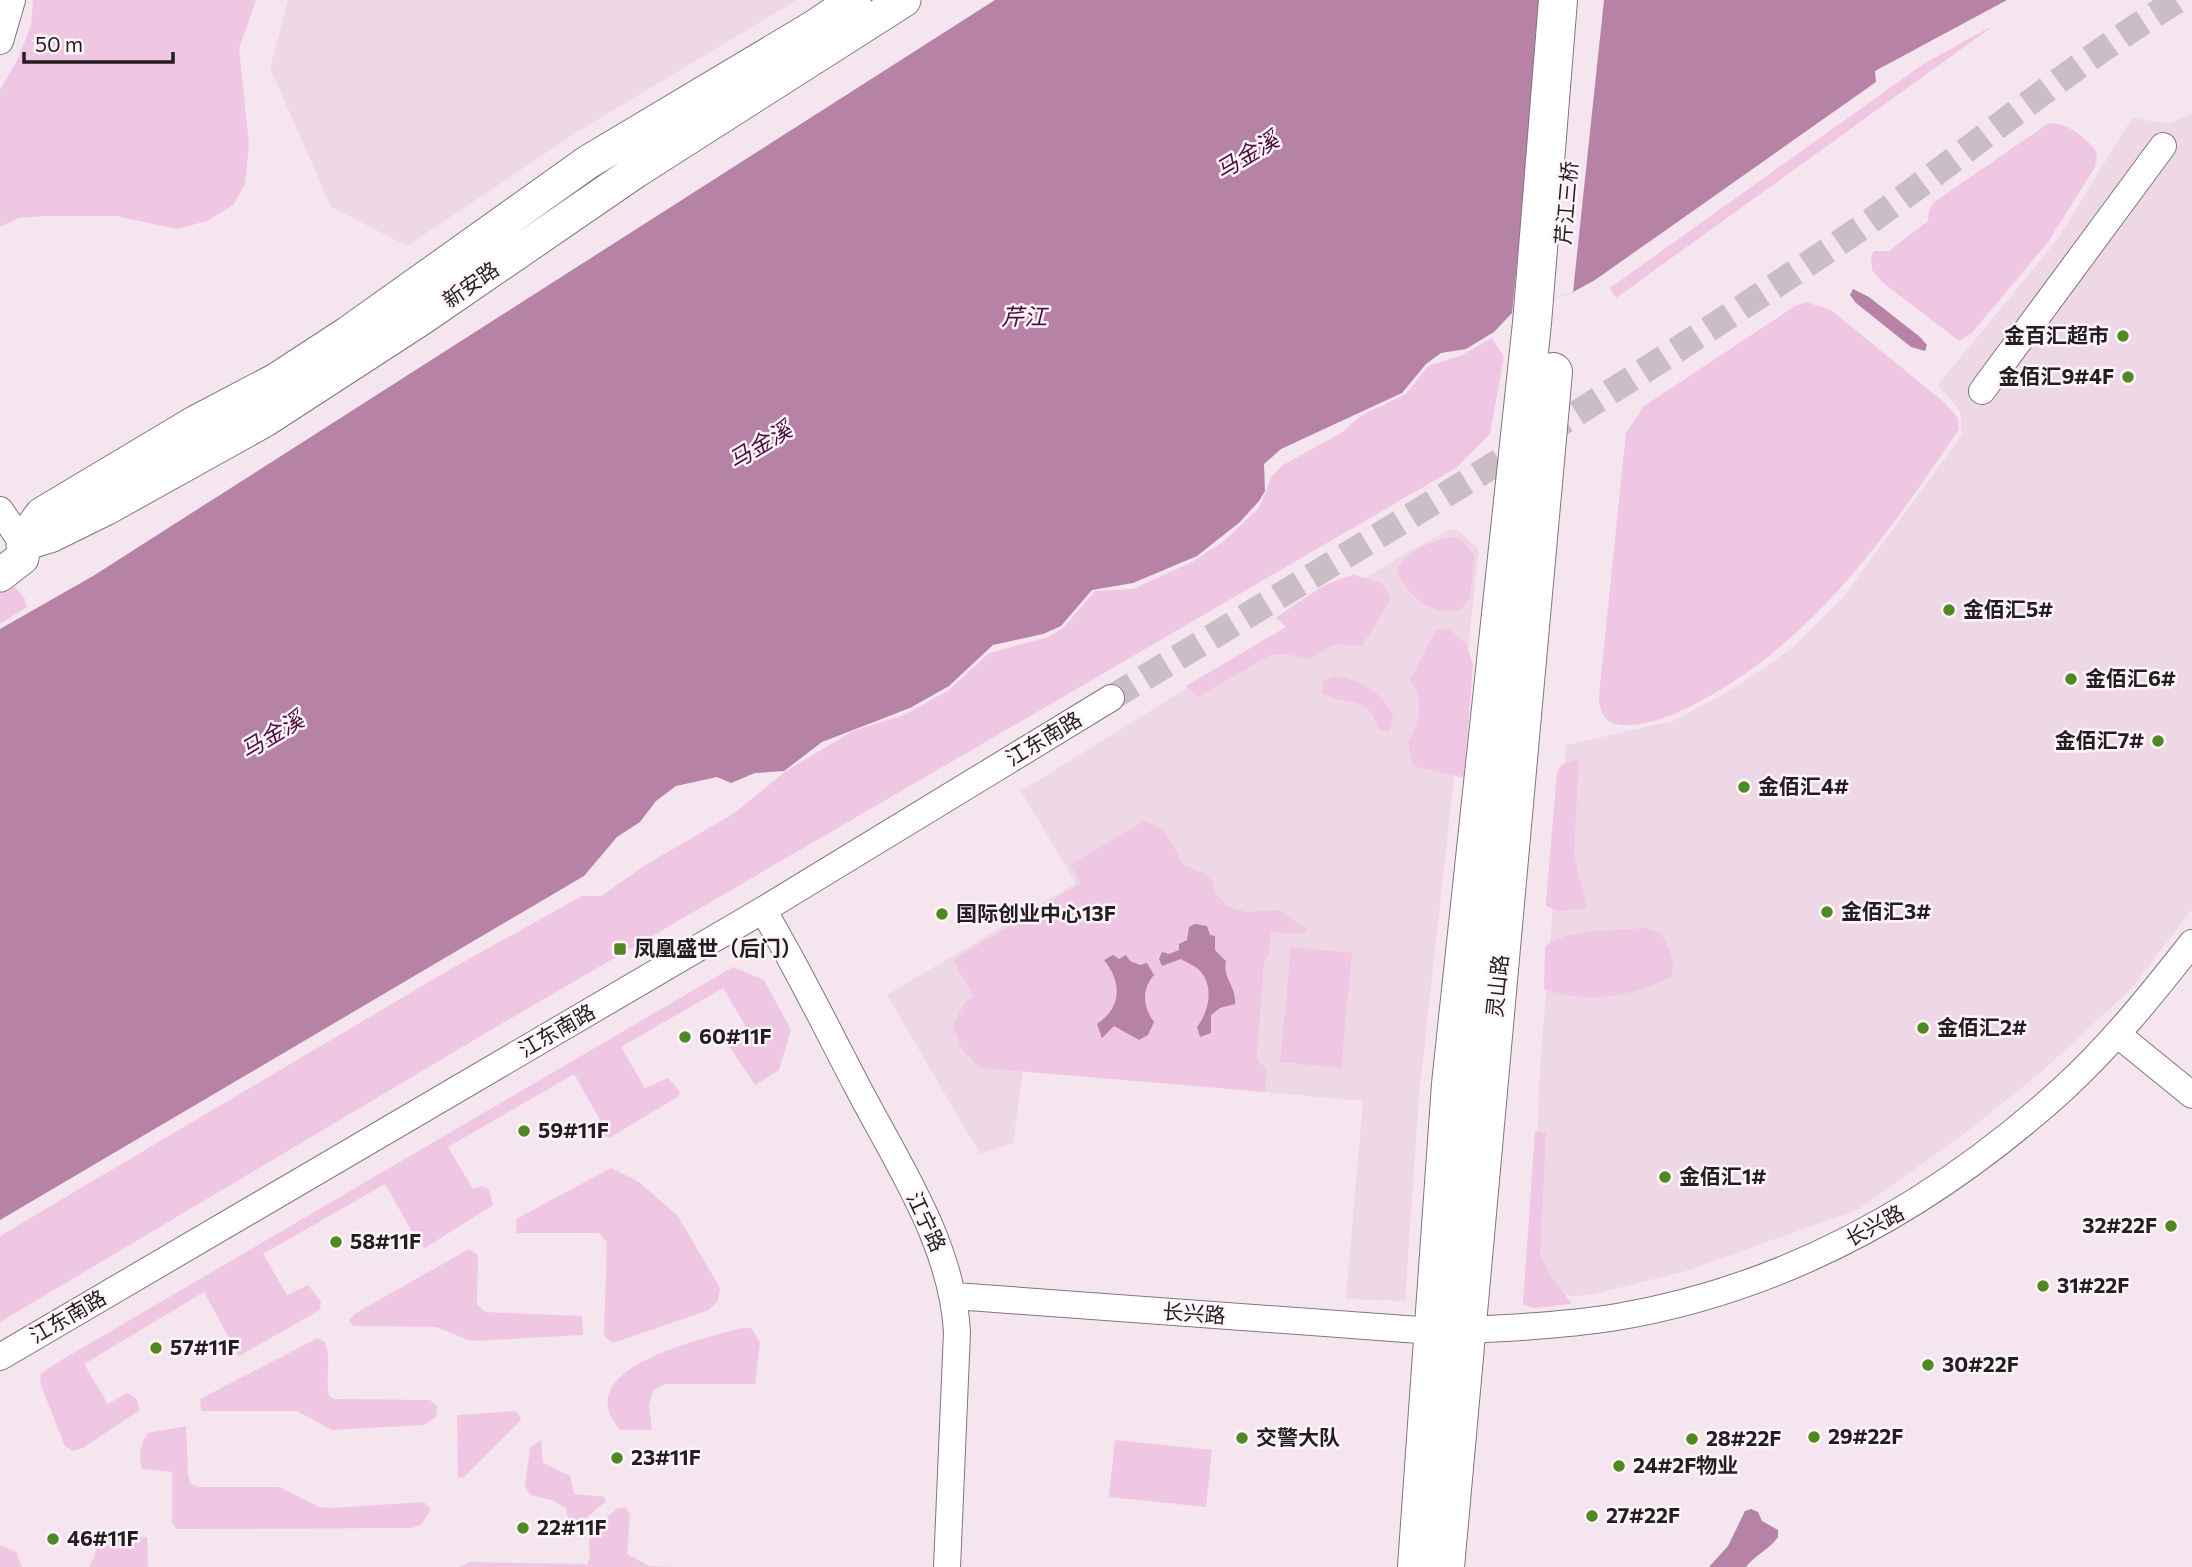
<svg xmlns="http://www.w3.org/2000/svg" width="2192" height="1567" font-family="Commissioner,'Noto Sans SC',sans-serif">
  <rect width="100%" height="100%" fill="#f4e5ef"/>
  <path fill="#eed8e6" d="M288 0H797L577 132 407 246 331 207 270 68Z
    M2192 113V909L2132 988 2040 1073 1969 1130 1859 1209 1686 1271 1590 1295 1570 1296 1553 1288 1533 1250 1540 1067 1566 745 1673 721 1733 689 1791 649 1844 596 1962 435 1960 411 1938 385 2057 240 2132 118 2170 124Z
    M1456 529 1479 549 1419 1096 1405 1301 1346 1299 1363 1101 1023 1070 1013 1143 980 1154 887 995 1076 883 1021 791 1396 559 1446 531Z"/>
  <path fill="#f0c7e2" d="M33 0H256L239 48 249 145 245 184 233 205 207 221 177 229 116 216H46L19 218 0 227V90L18 59 31 25Z
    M1988 28 1989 29 1616 298 1610 288 1922 65Z
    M2049 123C2067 123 2088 138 2097 153L2095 167 2048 242 1972 333 1959 341 1882 282 1872 270 1871 255 1875 251H1889L1928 221 1929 210 1934 202Z
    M1806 302 1831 310 1945 403 1958 418 1959 429C1891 530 1821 631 1715 693 1689 708 1661 723 1630 725 1608 727 1599 716 1599 695L1626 433 1644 406 1795 306Z
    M1492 338 1504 357 1490 434 1456 468 501 1024 0 1322V1236L449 970 582 896H601L647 864 733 814 786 771 853 731 904 715 949 690 989 653 1048 637 1063 628 1095 591 1133 589 1192 562 1224 541 1259 508 1271 477 1283 465 1341 433 1362 415 1406 394 1428 366 1460 356Z
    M1458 537 1475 555 1470 598 1461 610C1433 617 1404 595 1397 569 1406 550 1438 538 1458 537Z
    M1354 575 1382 583 1391 599 1362 646 1335 644 1310 659 1285 654 1270 655 1198 697 1186 686 1286 627 1276 618C1301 601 1324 581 1354 575Z
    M14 586 25 599 27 607 0 624V592Z
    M1449 629 1466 643 1473 665 1464 778 1413 766 1408 743C1420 722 1425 700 1410 680L1435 631Z
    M1333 677C1356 676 1383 693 1393 715L1390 731 1379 730C1368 692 1347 708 1321 693L1324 681Z
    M1574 760 1579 762 1574 855 1587 908 1558 911 1546 906V902L1557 773 1561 765Z
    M1144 821C1170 829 1171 844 1184 865L1205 874 1213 882 1215 893 1227 906 1246 912 1280 910 1307 929 1304 934 1271 932 1269 955 1264 960 1257 1060 1267 1069 1265 1092 980 1068 961 1048 953 1025 964 1004 973 996 953 960 1081 883 1070 865Z
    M1645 928 1660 932C1667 944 1677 963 1671 977 1631 997 1586 1004 1544 989L1545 948C1557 929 1622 930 1645 928Z
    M1291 947 1352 953 1341 1068 1280 1062Z
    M733 967 764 980 791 1030 779 1070 755 1085 727 1043 747 1029 723 988 621 1047 645 1088 668 1078 680 1092 679 1096 609 1138 601 1134 600 1120 574 1074 448 1147 473 1189 482 1186 489 1190 493 1205 425 1248 418 1242 385 1184 263 1254 287 1295 308 1285 321 1302 320 1310 239 1356 204 1292 84 1364 108 1404 127 1393 136 1398 140 1410 83 1448 73 1451 65 1446 40 1383 41 1374 53 1365Z
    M1535 1131 1546 1133 1540 1254 1549 1273 1572 1304 1533 1308 1523 1304Z
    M611 1168 639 1182 678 1216 720 1288 718 1301 709 1310 613 1343 604 1336 607 1242 599 1233H517L516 1219Z
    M469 1249 478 1255 477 1304 485 1312 582 1316 583 1335 471 1341 436 1327 353 1326 349 1320 356 1313Z
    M742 1328H751L760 1342 755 1384H666L653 1390 649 1405 652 1430H620C566 1368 703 1339 742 1328Z
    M318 1338 325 1342C332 1360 325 1377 329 1396L335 1399 430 1400 437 1406 436 1417 424 1425 332 1430 297 1411H201L200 1399Z
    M514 1411 519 1414 521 1420 464 1477 458 1478 457 1415Z
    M186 1426 188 1475 190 1483 198 1487H279L319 1507 331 1508 424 1502 431 1509 422 1524 412 1528 177 1529 172 1523V1472L142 1469C139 1454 139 1446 148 1433Z
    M541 1440 543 1463 570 1476 574 1494 604 1497 606 1501 578 1525 569 1521 566 1508 552 1500 530 1495 525 1485 530 1448Z
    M1115 1440 1212 1450 1206 1507 1109 1497Z
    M618 1508H626L630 1515 627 1554 649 1566 675 1567H459L470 1562 587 1564C592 1556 589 1551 589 1542 590 1528 608 1517 618 1508Z
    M98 1537H147L148 1567H89L95 1555Z
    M0 1545 16 1552 22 1567H0Z"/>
  <path fill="#b683a6" d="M995 0H2007L1875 71 1876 82 1595 280 1573 292 1512 313 1494 332 1466 349 1441 353 1426 364 1402 393 1281 449 1264 464 1265 491 1259 501 1240 522 1197 556 1133 583 1092 590 1061 626 1043 634 993 645 949 686 910 708 822 742 784 771 755 773 731 783 717 777 676 786 656 801 640 822 617 837 584 876 0 1220V629L93 576Z
    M1853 289 1869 297 1920 337 1927 345 1925 351 1911 347 1856 303 1850 295Z
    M1195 924 1207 926 1210 935 1215 936V950L1226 961C1222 978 1237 987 1235 1004L1220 1008 1211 1015V1033L1200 1037 1197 1027C1208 1013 1215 987 1200 971 1196 966 1187 963 1181 959L1162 966 1159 959 1162 952 1169 954 1179 950V944L1187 940 1189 927Z
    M1113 955 1119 959 1126 955 1130 961 1140 965 1147 963 1154 975C1141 990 1143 1007 1154 1022L1148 1035 1139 1040 1114 1026 1102 1038 1097 1024C1122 1007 1122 982 1104 960Z
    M1751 1509 1758 1512 1762 1521 1778 1530V1537C1769 1550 1756 1554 1746 1567H1709L1728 1546 1745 1511Z"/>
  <path fill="#f4e5ef" d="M1543 0H1604L1573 292 1512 313Z"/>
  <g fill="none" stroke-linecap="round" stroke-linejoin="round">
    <path stroke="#cabdc6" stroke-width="26" stroke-dasharray="26 13" stroke-linecap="butt" d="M1111 698C1348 554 1587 412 1818 257 1941 176 2052 77 2178 0"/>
    <defs>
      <path id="minor" d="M0 41 12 0
        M1982 391 2163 146
        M0 510 23 544
        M763 910C797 967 826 1027 857 1086 897 1163 952 1243 957 1332L947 1567
        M2117 1034 2192 1095
        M955 1296 1433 1331
        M1464 1330C1515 1328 1567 1325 1617 1317 1787 1288 1936 1204 2063 1089 2111 1045 2152 994 2192 943
        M0 1357 763 910 1111 698"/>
      <path id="major" d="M23 544 50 536 107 508 265 420 422 318 636 171 904 0
        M0 575 22 558C24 540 30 528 42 514L196 422 276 380 348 333 588 162 814 27 854 0"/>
      <path id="highway" d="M1417 1567 1451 1084 1532 323 1558 0
        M1445 1567 1553 372"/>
    </defs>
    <use href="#minor" stroke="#83757e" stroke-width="28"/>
    <use href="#major" stroke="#83757e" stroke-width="35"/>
    <use href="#highway" stroke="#83757e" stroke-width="40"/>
    <use href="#minor" stroke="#fff" stroke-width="26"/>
    <use href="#major" stroke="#fff" stroke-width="33"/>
    <use href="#highway" stroke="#fff" stroke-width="38"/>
  </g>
  <g fill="#508823" stroke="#fef4fa" stroke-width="2.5">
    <circle cx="2123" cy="336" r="7"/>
    <circle cx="2128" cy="377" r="7"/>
    <circle cx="1949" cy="610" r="7"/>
    <circle cx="2071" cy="679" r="7"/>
    <circle cx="2158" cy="741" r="7"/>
    <circle cx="1744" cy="787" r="7"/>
    <circle cx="1827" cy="912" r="7"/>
    <circle cx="942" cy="914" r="7"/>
    <rect x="613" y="942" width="14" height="14" rx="3.5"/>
    <circle cx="1923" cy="1028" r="7"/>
    <circle cx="685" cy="1037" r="7"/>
    <circle cx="524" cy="1131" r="7"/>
    <circle cx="1665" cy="1177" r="7"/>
    <circle cx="2171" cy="1226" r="7"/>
    <circle cx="336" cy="1242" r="7"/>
    <circle cx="2043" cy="1286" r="7"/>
    <circle cx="156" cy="1348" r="7"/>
    <circle cx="1928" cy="1365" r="7"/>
    <circle cx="1814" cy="1437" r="7"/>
    <circle cx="1242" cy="1438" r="7"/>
    <circle cx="1692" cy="1439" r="7"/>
    <circle cx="617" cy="1458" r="7"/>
    <circle cx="1619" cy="1466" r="7"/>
    <circle cx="1592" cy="1516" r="7"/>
    <circle cx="523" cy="1528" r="7"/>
    <circle cx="53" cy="1539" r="7"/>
  </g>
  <g text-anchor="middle" stroke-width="5" stroke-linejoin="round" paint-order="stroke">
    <g font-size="21" fill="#231e21" stroke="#fef4fa">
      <text transform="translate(1567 203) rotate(-85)" y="7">芹江三桥</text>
      <text transform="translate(471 285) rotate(-35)" y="7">新安路</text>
      <text transform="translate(1044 739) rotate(-31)" y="7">江东南路</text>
      <text transform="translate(1498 986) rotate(-84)" y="7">灵山路</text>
      <text transform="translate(557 1031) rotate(-30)" y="7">江东南路</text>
      <text transform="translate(926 1222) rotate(65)" y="7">江宁路</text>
      <text transform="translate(1875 1226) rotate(-28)" y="7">长兴路</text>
      <text transform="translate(1194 1314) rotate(4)" y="7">长兴路</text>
      <text transform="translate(68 1317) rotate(-30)" y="7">江东南路</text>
    </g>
    <g font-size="21" font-weight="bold" fill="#231e21" stroke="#fef4fa" text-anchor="start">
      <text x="2109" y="343" text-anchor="end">金百汇超市</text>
      <text x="2114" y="384" text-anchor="end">金佰汇9#4F</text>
      <text x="1963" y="617">金佰汇5#</text>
      <text x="2085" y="686">金佰汇6#</text>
      <text x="2144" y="748" text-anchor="end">金佰汇7#</text>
      <text x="1758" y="794">金佰汇4#</text>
      <text x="1841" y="919">金佰汇3#</text>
      <text x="956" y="921">国际创业中心13F</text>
      <text x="634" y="956">凤凰盛世（后门）</text>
      <text x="1937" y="1035">金佰汇2#</text>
      <text x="699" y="1044">60#11F</text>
      <text x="538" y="1138">59#11F</text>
      <text x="1679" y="1184">金佰汇1#</text>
      <text x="2157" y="1233" text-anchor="end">32#22F</text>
      <text x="350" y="1249">58#11F</text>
      <text x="2057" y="1293">31#22F</text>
      <text x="170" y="1355">57#11F</text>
      <text x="1942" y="1372">30#22F</text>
      <text x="1828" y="1444">29#22F</text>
      <text x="1256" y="1445">交警大队</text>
      <text x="1706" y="1446">28#22F</text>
      <text x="631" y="1465">23#11F</text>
      <text x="1633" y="1473">24#2F物业</text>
      <text x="1606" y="1523">27#22F</text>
      <text x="537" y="1535">22#11F</text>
      <text x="67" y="1546">46#11F</text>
    </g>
    <g font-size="23" font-style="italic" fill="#4d0f3f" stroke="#fef4fa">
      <text transform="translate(1247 155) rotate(-31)" y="8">马金溪</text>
      <text x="1024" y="325">芹江</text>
      <text transform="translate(760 445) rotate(-31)" y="8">马金溪</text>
      <text transform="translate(272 735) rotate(-31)" y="8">马金溪</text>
    </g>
  </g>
  <path d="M24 52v10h149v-10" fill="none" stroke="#231e21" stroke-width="3.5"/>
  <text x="35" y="52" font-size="21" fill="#231e21" stroke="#fef4fa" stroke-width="5" paint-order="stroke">50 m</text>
</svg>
